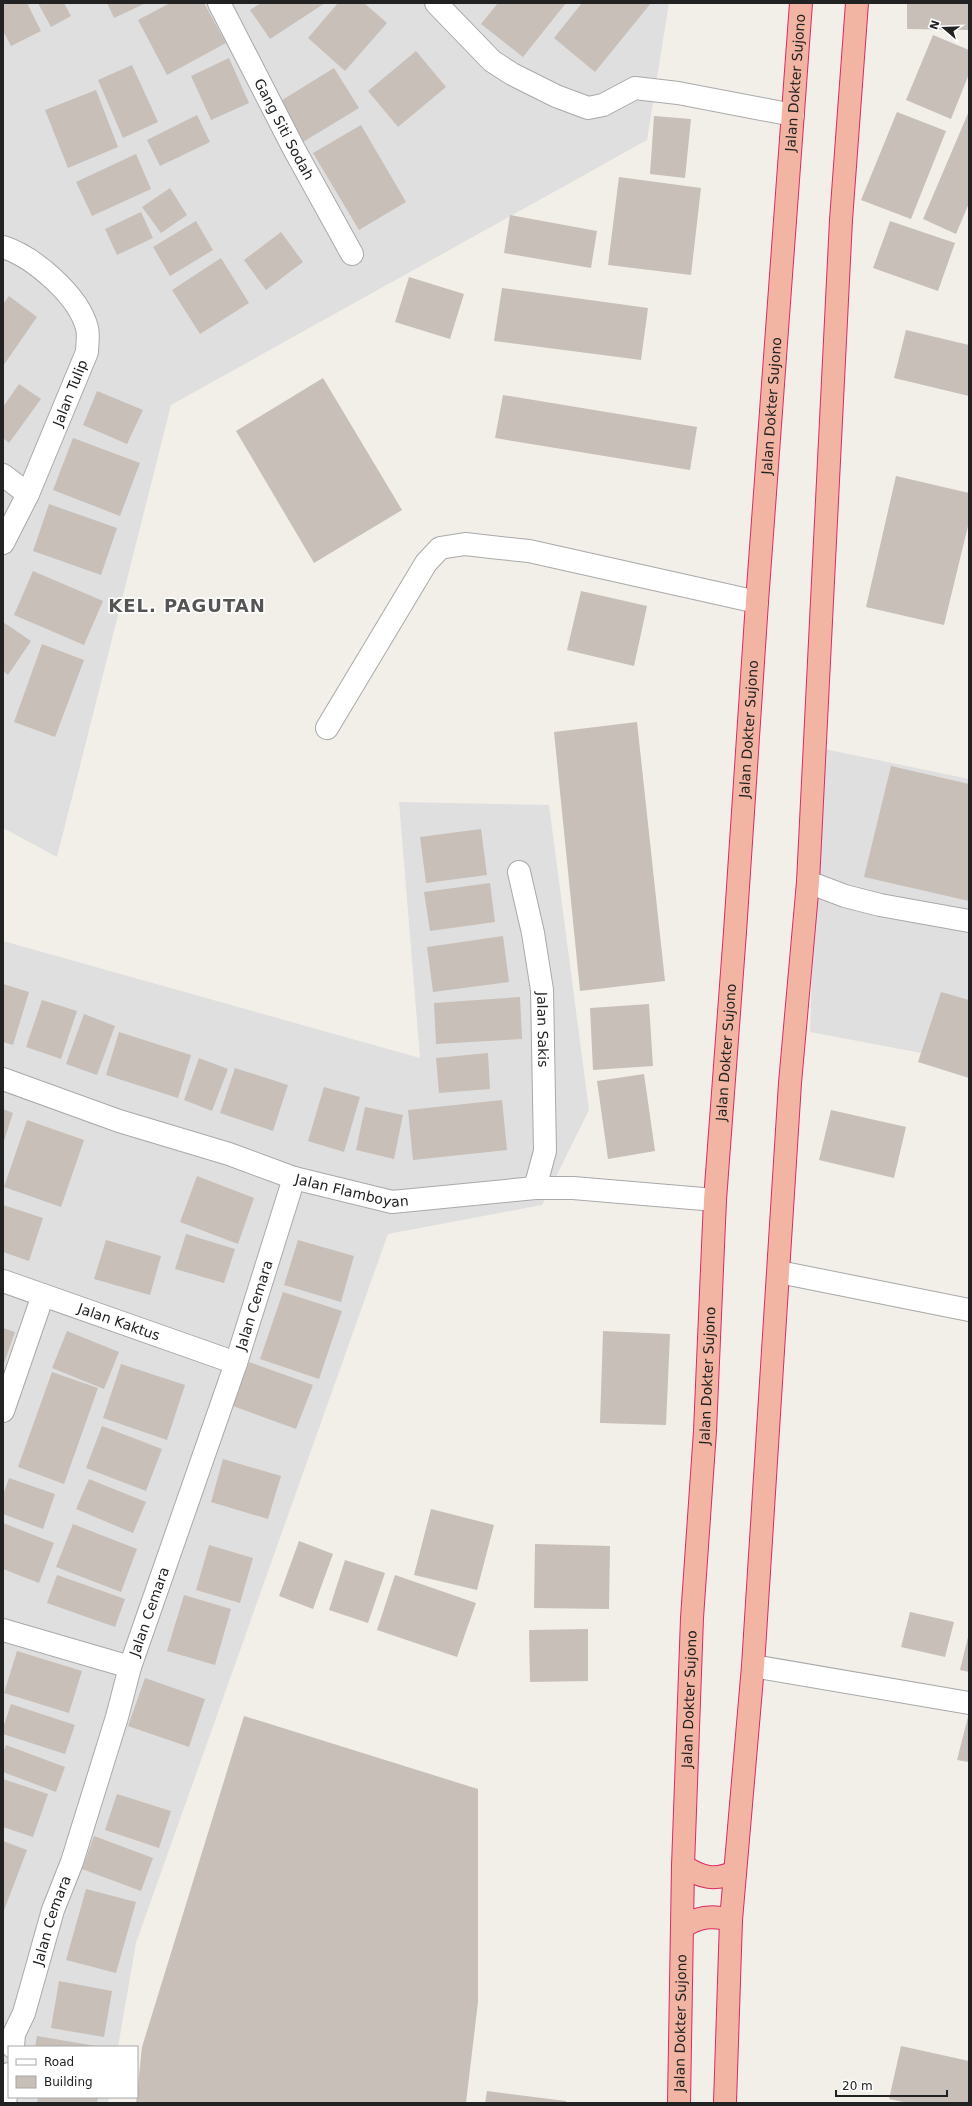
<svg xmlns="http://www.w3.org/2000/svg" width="972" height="2106" font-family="'DejaVu Sans',sans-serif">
  <rect width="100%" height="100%" fill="#f2efe9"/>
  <path fill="#e0dfdf" d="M3 3H669L647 140 171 405 57 857 3 828Z
    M820 748 969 779V1062L810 1032Z
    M399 802 549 805 589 1110 542 1205 388 1234 136 1943 118 2047H9V2097H109L108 2103H3V941L420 1058Z"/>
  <path fill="#c7bfb8" d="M3 3H27L41 31 11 46 3 31Z
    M38 3H64L71 16 51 27Z
    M107 3H146L114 18Z
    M170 3H204L226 43 167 75 138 20Z
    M261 3H325L270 39 250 10Z
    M338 3H364L387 23 345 71 308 38Z
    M498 3H566L523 57 481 24Z
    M582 3H651L595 72 554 38Z
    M907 3H969V30L907 29Z
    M933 35 969 50V74L951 119 906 100Z
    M416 51 446 87 398 127 368 91Z
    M229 58 249 103 211 120 191 76Z
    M132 65 158 122 123 138 98 80Z
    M334 68 359 108 303 142 279 102Z
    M96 90 118 147 68 168 45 110Z
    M969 111V203L956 234 923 219Z
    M897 112 946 131 911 219 861 200Z
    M197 115 210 142 160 166 147 140Z
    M654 116 691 119 685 178 650 174Z
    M361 125 406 202 359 230 313 153Z
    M136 154 151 189 92 216 76 182Z
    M619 177 701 188 691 275 608 265Z
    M170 188 187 215 161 233 142 207Z
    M141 212 153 238 117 255 105 229Z
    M510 215 597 231 591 268 504 253Z
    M196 221 213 250 170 276 153 247Z
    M890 221 955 243 938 291 873 268Z
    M281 232 303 262 266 290 244 260Z
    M221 258 249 303 200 334 172 290Z
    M409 277 464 294 450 339 395 322Z
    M502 288 648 308 641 360 494 341Z
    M9 296 37 317 3 366V304Z
    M906 330 969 345V396L894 378Z
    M323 378 402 510 314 563 236 431Z
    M19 384 41 399 9 443 3 438V407Z
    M97 391 143 410 127 444 83 425Z
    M503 395 697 427 690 470 495 438Z
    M73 438 140 463 120 516 53 490Z
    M896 476 969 493V522L944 625 866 607Z
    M49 504 117 528 101 575 33 551Z
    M33 571 103 601 84 645 14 615Z
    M581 591 647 606 634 666 567 650Z
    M3 622 31 641 8 675 3 671Z
    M42 644 84 660 55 737 14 722Z
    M637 722 665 981 580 991 554 732Z
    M891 766 969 784V901L864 877Z
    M481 829 487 875 426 883 420 837Z
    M490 883 495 922 430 931 424 892Z
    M503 936 509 982 433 992 427 947Z
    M3 984 29 992 13 1045 3 1042Z
    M941 992 969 1000V1078L918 1062Z
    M520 997 522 1039 436 1044 434 1003Z
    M42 1000 77 1011 61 1059 26 1047Z
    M649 1004 653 1066 593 1070 590 1008Z
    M84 1014 115 1026 97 1075 66 1064Z
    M119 1032 191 1055 178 1098 106 1075Z
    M488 1053 490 1089 439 1093 436 1058Z
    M199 1058 228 1069 212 1111 184 1100Z
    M235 1068 288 1085 273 1131 220 1113Z
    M644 1074 655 1151 608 1159 597 1081Z
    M324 1087 360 1097 344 1152 308 1141Z
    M502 1100 507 1150 413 1160 408 1110Z
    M365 1107 403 1115 394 1159 356 1150Z
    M3 1109 13 1113 3 1144Z
    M831 1110 906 1127 894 1178 819 1160Z
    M27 1120 84 1140 61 1207 4 1187Z
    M197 1176 254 1198 238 1244 180 1222Z
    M3 1205 43 1218 29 1261 3 1252Z
    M186 1234 235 1249 224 1283 175 1269Z
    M106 1240 161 1256 150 1295 94 1279Z
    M298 1240 354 1256 341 1302 284 1285Z
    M283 1292 342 1311 319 1379 260 1359Z
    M3 1328 15 1332 3 1366Z
    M67 1331 119 1352 104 1389 52 1368Z
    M603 1331 670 1334 666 1425 600 1423Z
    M249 1362 313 1385 296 1429 233 1406Z
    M121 1364 185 1385 167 1440 103 1418Z
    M52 1372 98 1388 64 1484 18 1467Z
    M102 1426 162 1449 146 1491 86 1468Z
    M223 1459 281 1476 268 1519 211 1502Z
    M9 1478 55 1494 43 1529 3 1514V1495Z
    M89 1479 146 1502 133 1533 76 1509Z
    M431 1509 494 1525 477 1590 414 1575Z
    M3 1523 54 1543 39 1583 3 1569Z
    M73 1524 137 1549 121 1592 56 1567Z
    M299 1541 333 1554 313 1609 279 1596Z
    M535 1544 610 1546 609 1609 534 1608Z
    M209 1545 253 1558 240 1603 196 1590Z
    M345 1560 385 1573 368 1623 329 1610Z
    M57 1575 125 1599 115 1627 47 1603Z
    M395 1575 476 1603 457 1657 377 1630Z
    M184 1595 231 1609 215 1665 167 1651Z
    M910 1612 954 1622 945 1657 901 1647Z
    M588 1629V1681L530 1682 529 1630Z
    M969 1633V1672L960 1670Z
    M17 1651 82 1671 69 1713 4 1693Z
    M145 1678 205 1699 189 1747 128 1726Z
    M11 1704 75 1725 65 1754 3 1734V1728Z
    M969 1713V1762L957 1760Z
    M244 1716 478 1789V2002L466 2103H136L142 2047Z
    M6 1745 65 1767 56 1792 3 1772V1753Z
    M3 1779 48 1794 33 1837 3 1827Z
    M117 1794 171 1811 159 1848 105 1830Z
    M94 1836 153 1858 141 1891 82 1869Z
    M3 1841 27 1850 3 1913Z
    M86 1889 136 1902 116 1973 66 1960Z
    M59 1981 112 1991 104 2037 51 2028Z
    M37 2036 96 2046V2047H35Z
    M901 2046 969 2061V2103H908L889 2099Z
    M487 2091 566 2101V2103H485Z
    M38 2097H98L97 2103H37Z"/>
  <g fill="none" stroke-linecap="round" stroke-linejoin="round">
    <defs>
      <g id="minor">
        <path id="s1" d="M219 3 294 149 352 254"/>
        <path d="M436 3 492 61 512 74 556 96 588 108 603 105 635 88 678 93 793 115"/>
        <path d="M3 247C34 257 79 296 87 328 89 335 87 345 87 352L28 494 3 543"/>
        <path d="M3 475 28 494"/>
        <path d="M327 728 426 563 440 548 465 544 500 548 529 551 757 602"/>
        <path id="s2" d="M519 872 533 933 542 990 545 1151 535 1188"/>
        <path d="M808 882 845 896 880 905 969 921"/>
        <path id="s3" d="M3 1079 119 1121 229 1154 294 1178 392 1202 535 1188H573L715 1200"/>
        <path d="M779 1272 969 1310"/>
        <path id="s4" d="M3 1281 236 1363"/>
        <path d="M3 1411 43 1295"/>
        <path d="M3 1630 130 1667"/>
        <path d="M753 1666 969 1703"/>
        <path id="s5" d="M13 2047 14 2034 24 2013 53 1910 72 1862 117 1717 130 1667 236 1363 294 1178"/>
        <path d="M5 2103 9 2074"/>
      </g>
      <g id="trunk">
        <path d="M683 1866C702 1878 715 1881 735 1872"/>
        <path d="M683 1927C698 1916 713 1915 731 1920"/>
        <path id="s6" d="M679 2103 683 1866 692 1618 705 1431 715 1200 735 932 757 602 801 3"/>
        <path d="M725 2103 731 1920 753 1666 790 1083 808 882 841 220 857 3"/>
      </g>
    </defs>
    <use href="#minor" stroke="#a9a9a9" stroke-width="24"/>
    <use href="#trunk" stroke="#dc2a67" stroke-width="24"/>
    <use href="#minor" stroke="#fff" stroke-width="22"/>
    <use href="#trunk" stroke="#f2b4a3" stroke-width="22"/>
  </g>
  <g text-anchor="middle" stroke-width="3.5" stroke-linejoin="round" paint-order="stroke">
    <g font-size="14" fill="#222" stroke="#fff">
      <text dy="5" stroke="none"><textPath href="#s6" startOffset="2024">Jalan Dokter Sujono</textPath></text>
      <text dy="5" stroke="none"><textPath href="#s1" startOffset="142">Gang Siti Sodah</textPath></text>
      <text transform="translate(70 393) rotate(-68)" y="5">Jalan Tulip</text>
      <text dy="5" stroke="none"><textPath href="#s6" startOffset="1700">Jalan Dokter Sujono</textPath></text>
      <text dy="5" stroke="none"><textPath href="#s6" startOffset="1376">Jalan Dokter Sujono</textPath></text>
      <text dy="5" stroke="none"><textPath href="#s2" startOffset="160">Jalan Sakis</textPath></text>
      <text dy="5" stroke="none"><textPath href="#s6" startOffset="1052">Jalan Dokter Sujono</textPath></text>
      <text dy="5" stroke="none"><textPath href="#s3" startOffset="367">Jalan Flamboyan</textPath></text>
      <text dy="5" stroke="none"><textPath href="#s5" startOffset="781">Jalan Cemara</textPath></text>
      <text dy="5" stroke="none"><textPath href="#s4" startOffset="123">Jalan Kaktus</textPath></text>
      <text dy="5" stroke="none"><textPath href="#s6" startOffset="728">Jalan Dokter Sujono</textPath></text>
      <text dy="5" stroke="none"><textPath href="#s5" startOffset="457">Jalan Cemara</textPath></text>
      <text dy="5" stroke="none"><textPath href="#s6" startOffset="404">Jalan Dokter Sujono</textPath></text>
      <text dy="5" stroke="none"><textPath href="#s5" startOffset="133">Jalan Cemara</textPath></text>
      <text dy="5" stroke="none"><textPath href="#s6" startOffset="80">Jalan Dokter Sujono</textPath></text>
    </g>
    <g font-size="18" font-weight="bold" letter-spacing="1" fill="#555" stroke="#fff">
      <text x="187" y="612">KEL. PAGUTAN</text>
    </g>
  </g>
  <rect width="972" height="2106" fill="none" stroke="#222222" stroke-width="8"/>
  <rect x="8" y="2046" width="130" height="52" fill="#ffffff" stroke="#a7a7a7"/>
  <rect x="16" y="2059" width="20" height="6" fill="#ffffff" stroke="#a7a7a7"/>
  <text x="44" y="2066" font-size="12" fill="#222222">Road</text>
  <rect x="16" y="2076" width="20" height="12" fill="#c7bfb8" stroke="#a7a7a7"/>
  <text x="44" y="2086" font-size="12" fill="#222222">Building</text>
  <g transform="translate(944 28) rotate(289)" stroke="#ffffff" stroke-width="3" paint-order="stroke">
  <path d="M0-3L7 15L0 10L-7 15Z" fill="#222222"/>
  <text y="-6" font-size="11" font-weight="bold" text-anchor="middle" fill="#222222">N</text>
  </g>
  <path d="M836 2090v6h111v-6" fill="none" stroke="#222222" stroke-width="2"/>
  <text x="842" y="2090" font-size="12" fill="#222222" stroke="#ffffff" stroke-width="3" paint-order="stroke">20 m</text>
</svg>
